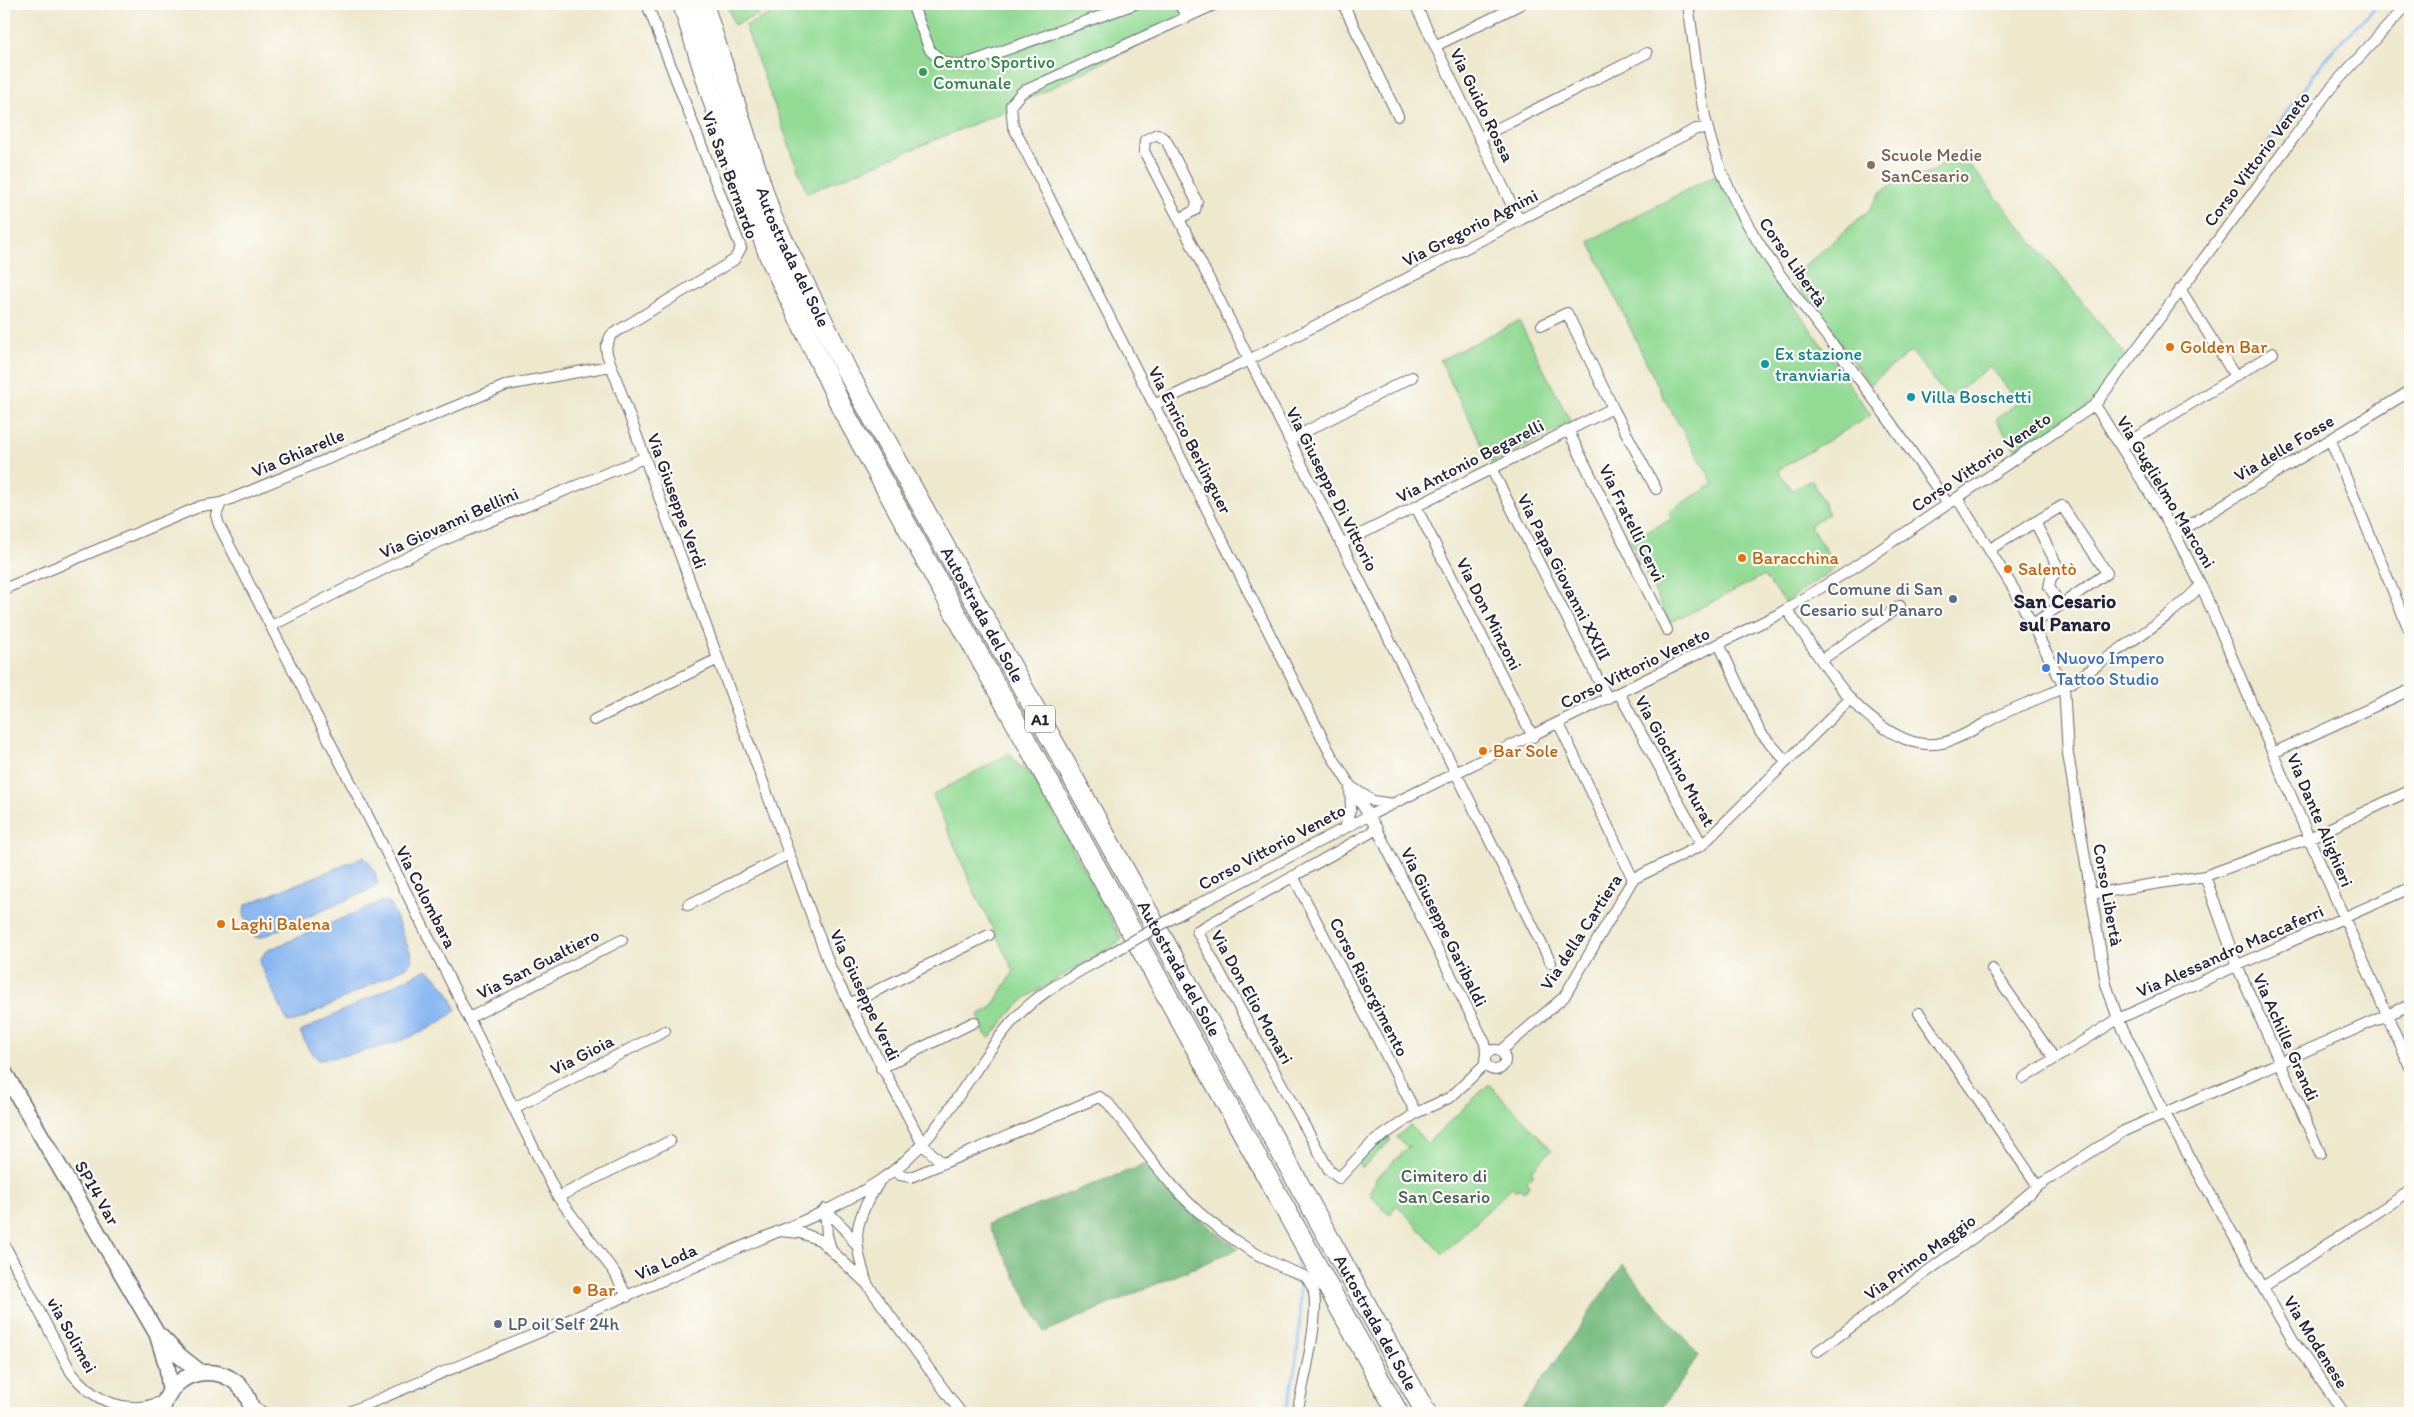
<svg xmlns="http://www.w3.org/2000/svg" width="2414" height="1417" font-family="Itim,sans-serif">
  <rect width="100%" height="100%" fill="#fdfcf7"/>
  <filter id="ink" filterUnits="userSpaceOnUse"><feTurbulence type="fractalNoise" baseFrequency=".02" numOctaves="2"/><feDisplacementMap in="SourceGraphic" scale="10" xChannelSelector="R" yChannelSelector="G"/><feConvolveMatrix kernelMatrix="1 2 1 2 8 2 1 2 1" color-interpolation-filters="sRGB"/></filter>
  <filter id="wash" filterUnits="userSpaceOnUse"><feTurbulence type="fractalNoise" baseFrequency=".0096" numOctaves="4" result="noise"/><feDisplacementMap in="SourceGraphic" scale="20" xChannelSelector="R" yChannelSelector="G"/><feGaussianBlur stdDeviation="1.12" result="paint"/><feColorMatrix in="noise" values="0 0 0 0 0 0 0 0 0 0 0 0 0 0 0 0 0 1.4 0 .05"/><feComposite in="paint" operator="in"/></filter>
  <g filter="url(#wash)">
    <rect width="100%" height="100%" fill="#eee8cd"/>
    <path fill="#93db95" stroke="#5a7e68" d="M727 4H782L734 25Z
      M791 4H1222L1000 113 807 193 745 26Z
      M1960 153 2128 358 2085 408 2018 453 1996 420 2018 402 1990 366 1948 398 1911 351 1870 384 1791 278 1869 210 1880 193 1894 183 1928 174Z
      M1721 172 1768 269 1871 415 1778 470 1791 490 1812 480 1829 514 1810 525 1836 567 1786 602 1763 576 1670 623 1630 540 1672 519 1669 511 1714 484 1663 397 1589 241Z
      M1519 321 1571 423 1491 463 1440 360Z
      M1010 753 1017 764 1033 776 1122 940 1027 997 1012 1011 990 1038 985 1034 978 1015 991 1008 1014 971 974 891 933 795Z
      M1489 1084 1552 1150 1531 1171 1534 1174 1526 1181 1529 1186 1524 1191 1519 1188 1516 1191 1512 1187 1443 1254 1397 1205 1389 1215 1372 1197 1370 1192 1376 1178 1410 1146 1407 1147 1397 1137 1410 1125 1427 1143Z
      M1388 1137 1391 1140 1363 1167H1360L1359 1161 1380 1141Z"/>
    <path fill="#76bb7e" stroke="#4c6e5c" d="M1149 1163C1176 1196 1203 1225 1238 1249L1044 1332 988 1224Z
      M1623 1265 1699 1356 1663 1406 1671 1413H1519Z"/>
    <path fill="#86b5f1" stroke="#546c96" d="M364 857C372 864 377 874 377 884L374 888 260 938 255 937 244 914 245 905Z
      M383 901 390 903 413 959 407 967 295 1022 287 1021 261 966 260 960 266 951Z
      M427 969C441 981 450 993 456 1010 419 1042 365 1052 319 1060L309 1050 300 1032Z"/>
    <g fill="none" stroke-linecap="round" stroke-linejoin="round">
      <path stroke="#86b5f1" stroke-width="3" d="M2256 166 2282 119 2329 54 2379 4
        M1297 1253 1298 1270
        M1285 1413C1298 1369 1302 1322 1299 1276"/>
    </g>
  </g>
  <g filter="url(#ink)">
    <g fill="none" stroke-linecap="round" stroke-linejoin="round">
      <defs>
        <path id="minor" d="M647 4 741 248 734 260 611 335 606 347 607 354 831 969 923 1145 942 1163
          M912 4 930 50 941 61 960 66 1135 4
          M1179 4 1187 17
          M1216 4 1022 92 1011 105 1013 126 1330 753 1377 829 1485 1043 1486 1054
          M1343 4 1398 116
          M1415 4 1519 220
          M1688 4C1696 56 1699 110 1717 159 1744 235 1796 296 1844 359 1880 407 1914 455 1948 504
          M1435 46 1521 4
          M1479 138 1647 53
          M1179 219 1144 151 1145 140 1157 134 1166 140 1197 202 1195 210 1179 219 1551 963
          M2180 289 2235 376
          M1154 405 1249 360 1696 129 1707 128
          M1613 408 1656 489
          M1568 430 1667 630
          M2330 439 2410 632
          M1289 440 1412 377
          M2122 446 2273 353
          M1492 470 1608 699
          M1957 498 2015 591 2064 687 2068 754 2091 894 2106 984 2118 1019 2164 1112 2293 1341 2344 1413
          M221 503 216 515 219 525 376 832 558 1197 615 1273 627 1297
          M1416 507 1533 737
          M2035 522 2059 569 2051 578 2049 587 2061 605
          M2175 534 2410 391
          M1341 544 1613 408 1567 313 1542 325
          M1990 549 2062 506 2107 573 2033 624
          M2201 585 2309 838 2410 1067
          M4 589 201 506 221 503 507 385 610 366
          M1787 610C1822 658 1847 714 1905 739 1943 755 1968 731 2000 715 2020 705 2042 698 2062 688 2081 678 2098 664 2116 652 2146 631 2176 612 2201 585L2175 534 2095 405
          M271 626 434 544 644 458
          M1719 644 1760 732 1786 761
          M1821 660 1900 606
          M1619 693 1702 845
          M594 720 718 659
          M1559 724 1633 879
          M2273 753 2410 690
          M1353 788 1373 801 1393 804
          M1344 828 1351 808 1350 788
          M1377 829 1197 931 1329 1170 1339 1178 1372 1143 1416 1113 1451 1097 1485 1064
          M1293 876 1416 1113
          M2205 876 2237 966 2320 1153
          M2091 894 2205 876 2309 838 2407 792
          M688 905 789 854
          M1187 910 1368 816 1777 615 1853 568 2095 405 2330 89 2408 4
          M1992 969 2054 1058
          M849 1004 989 935
          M1919 1013 2038 1186
          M469 1018 622 940
          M1485 1060a10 10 0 1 1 20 0a10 10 0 1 1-20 0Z
          M1501 1051 1564 997 1633 879 1702 845 1849 700
          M881 1068 974 1022
          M2024 1078 2118 1019 2410 888
          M514 1108 665 1031
          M895 1170 900 1175 911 1177 1099 1097 1108 1103C1133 1134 1156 1170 1184 1198 1216 1231 1261 1261 1305 1276 1309 1281 1313 1286 1314 1293 1319 1320 1303 1385 1297 1413
          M558 1197 670 1141
          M825 1209 845 1229 856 1245
          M825 1209 827 1235 831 1249
          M778 1231 801 1233 820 1240 867 1284 961 1413
          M4 1244 71 1372C94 1402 129 1417 165 1400
          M867 1283C852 1240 853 1222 878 1184
          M2263 1287 2410 1191
          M1818 1351 1995 1222 2038 1186 2124 1131 2410 1005
          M250 1404 264 1413
          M347 1413C470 1360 594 1311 717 1257 771 1234 830 1213 879 1181 942 1140 964 1077 1011 1023 1039 990 1081 971 1117 950"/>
        <path id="secondary" d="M4 1072 157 1334 167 1366 170 1391
          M160 1336 181 1357 200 1372
          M162 1413C170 1359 245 1359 252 1413"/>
        <g id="motorway">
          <path d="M683 4 714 103 770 257 844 412 1398 1413"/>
          <path id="s1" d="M703 4 771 216 847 371 1426 1413"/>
        </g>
      </defs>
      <use href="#minor" stroke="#69676e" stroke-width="12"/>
      <use href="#secondary" stroke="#69676e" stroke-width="18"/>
      <use href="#motorway" stroke="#69676e" stroke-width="22"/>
      <use href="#minor" stroke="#fff" stroke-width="10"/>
      <use href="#secondary" stroke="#fff" stroke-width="15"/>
      <use href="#motorway" stroke="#fff" stroke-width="20"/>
      <defs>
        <path id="minor-bridge" d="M1117 950 1187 910"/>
      </defs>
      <use href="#minor-bridge" stroke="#69676e" stroke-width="12" stroke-linecap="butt"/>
      <use href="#minor-bridge" stroke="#fff" stroke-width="10"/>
    </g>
  </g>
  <circle fill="#2e9e5b" stroke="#fdfcf7" stroke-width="2" cx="923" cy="72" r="5"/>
  <circle fill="#8d6e63" stroke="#fdfcf7" stroke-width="2" cx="1871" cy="165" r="5"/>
  <g fill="#e8710a" stroke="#fdfcf7" stroke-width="2">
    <circle cx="2170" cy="347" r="5"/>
    <circle cx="1742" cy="558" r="5"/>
    <circle cx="2008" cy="569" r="5"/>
    <circle cx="1483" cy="751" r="5"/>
    <circle cx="221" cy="924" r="5"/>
    <circle cx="577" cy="1290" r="5"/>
  </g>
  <g fill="#0f9aa8" stroke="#fdfcf7" stroke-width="2">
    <circle cx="1765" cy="364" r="5"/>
    <circle cx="1911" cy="397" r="5"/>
  </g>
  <g fill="#5c6f8a" stroke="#fdfcf7" stroke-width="2">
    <circle cx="1953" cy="599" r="5"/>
    <circle cx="498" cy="1324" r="5"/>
  </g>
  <circle fill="#3f7fe0" stroke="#fdfcf7" stroke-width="2" cx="2046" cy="668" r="5"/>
  <g text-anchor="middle" stroke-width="4.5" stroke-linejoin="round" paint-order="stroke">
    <rect fill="#fdfcf7" stroke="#646373" stroke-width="1" x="1025" y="705.5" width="30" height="27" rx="4"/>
    <g font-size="16" font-weight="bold" fill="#22223b">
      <text x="1040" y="725">A1</text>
    </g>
    <g font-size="18" fill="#27864d" stroke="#fdfcf7" text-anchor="start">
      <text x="933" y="68">Centro Sportivo<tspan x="933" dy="21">Comunale</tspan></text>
    </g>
    <g font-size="18" fill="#22223b" stroke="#fdfcf7">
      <text transform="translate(1482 105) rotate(64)" y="6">Via Guido Rossa</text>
      <text transform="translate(2257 159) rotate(-53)" y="6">Corso Vittorio Veneto</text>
      <text transform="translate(730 175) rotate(70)" y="6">Via San Bernardo</text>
      <text transform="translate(1470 228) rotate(-27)" y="6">Via Gregorio Agnini</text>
      <text dy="6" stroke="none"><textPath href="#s1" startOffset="269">Autostrada del Sole</textPath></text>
      <text transform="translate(1793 262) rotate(55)" y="6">Corso Libertà</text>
      <text transform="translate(1190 440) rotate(63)" y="6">Via Enrico Berlinguer</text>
      <text transform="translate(2284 448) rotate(-31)" y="6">Via delle Fosse</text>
      <text transform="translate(298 453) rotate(-23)" y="6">Via Ghiarelle</text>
      <text transform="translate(1470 461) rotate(-27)" y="6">Via Antonio Begarelli</text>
      <text transform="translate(1981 462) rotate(-34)" y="6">Corso Vittorio Veneto</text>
      <text transform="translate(1332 489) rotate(63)" y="6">Via Giuseppe Di Vittorio</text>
      <text transform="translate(2166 492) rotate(59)" y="6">Via Guglielmo Marconi</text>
      <text transform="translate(677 501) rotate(70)" y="6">Via Giuseppe Verdi</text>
      <text transform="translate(449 523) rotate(-24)" y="6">Via Giovanni Bellini</text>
      <text transform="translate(1632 523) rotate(64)" y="6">Via Fratelli Cervi</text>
      <text transform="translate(1564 577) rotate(63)" y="6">Via Papa Giovanni XXIII</text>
      <text dy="6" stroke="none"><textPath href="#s1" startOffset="674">Autostrada del Sole</textPath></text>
      <text transform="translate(1489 614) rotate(63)" y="6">Via Don Minzoni</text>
      <text transform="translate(1635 668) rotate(-26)" y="6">Corso Vittorio Veneto</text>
      <text transform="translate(1675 761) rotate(61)" y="6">Via Giochino Murat</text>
      <text transform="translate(2320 820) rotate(67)" y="6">Via Dante Alighieri</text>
      <text transform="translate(1272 847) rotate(-28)" y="6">Corso Vittorio Veneto</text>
      <text transform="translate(2108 895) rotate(80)" y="6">Corso Libertà</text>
      <text transform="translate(426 897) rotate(63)" y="6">Via Colombara</text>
      <text transform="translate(1444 927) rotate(64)" y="6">Via Giuseppe Garibaldi</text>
      <text transform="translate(1581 932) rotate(-57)" y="6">Via della Cartiera</text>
      <text transform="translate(2230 951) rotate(-24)" y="6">Via Alessandro Maccaferri</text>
      <text transform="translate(538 964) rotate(-27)" y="6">Via San Gualtiero</text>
      <text dy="6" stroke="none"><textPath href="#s1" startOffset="1079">Autostrada del Sole</textPath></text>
      <text transform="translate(1369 987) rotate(63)" y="6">Corso Risorgimento</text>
      <text transform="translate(865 995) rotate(65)" y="6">Via Giuseppe Verdi</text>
      <text transform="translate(1252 997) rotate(61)" y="6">Via Don Elio Monari</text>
      <text transform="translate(2286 1037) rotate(66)" y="6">Via Achille Grandi</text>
      <text transform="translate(582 1055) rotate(-27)" y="6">Via Gioia</text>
      <text transform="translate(97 1193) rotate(60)" y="6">SP14 Var</text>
      <text transform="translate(1920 1257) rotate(-36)" y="6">Via Primo Maggio</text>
      <text transform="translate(666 1262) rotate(-24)" y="6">Via Loda</text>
      <text dy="6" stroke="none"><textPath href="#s1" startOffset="1484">Autostrada del Sole</textPath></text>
      <text transform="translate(72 1335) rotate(61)" y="6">via Solimei</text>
      <text transform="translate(2316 1342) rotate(58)" y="6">Via Modenese</text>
    </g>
    <g font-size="18" fill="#785e54" stroke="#fdfcf7" text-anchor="start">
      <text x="1881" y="161">Scuole Medie<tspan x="1881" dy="21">SanCesario</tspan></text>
    </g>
    <g font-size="18" fill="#c56008" stroke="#fdfcf7" text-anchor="start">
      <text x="2180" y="353">Golden Bar</text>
      <text x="1752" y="564">Baracchina</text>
      <text x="2018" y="575">Salentò</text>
      <text x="1493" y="757">Bar Sole</text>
      <text x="231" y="930">Laghi Balena</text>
      <text x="587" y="1296">Bar</text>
    </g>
    <g font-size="18" fill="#0d838f" stroke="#fdfcf7" text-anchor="start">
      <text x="1775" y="360">Ex stazione<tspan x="1775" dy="21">tranviaria</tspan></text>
      <text x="1921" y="403">Villa Boschetti</text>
    </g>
    <g font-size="18" fill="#4e5e75" stroke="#fdfcf7" text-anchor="end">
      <text x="1943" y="595">Comune di San<tspan x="1943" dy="21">Cesario sul Panaro</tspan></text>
      <text x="508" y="1330" text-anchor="start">LP oil Self 24h</text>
    </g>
    <g font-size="18" fill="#366cbe" stroke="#fdfcf7" text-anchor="start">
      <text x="2056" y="664">Nuovo Impero<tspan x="2056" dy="21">Tattoo Studio</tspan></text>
    </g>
    <g font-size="18" fill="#445a56" stroke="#fdfcf7">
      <text x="1444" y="1182">Cimitero di<tspan x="1444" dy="21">San Cesario</tspan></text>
    </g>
    <g font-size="20" font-weight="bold" fill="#22223b" stroke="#fdfcf7">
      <text x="2065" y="608">San Cesario<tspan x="2065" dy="23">sul Panaro</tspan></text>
    </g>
  </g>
  <rect width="2414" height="1417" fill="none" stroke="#fdfcf7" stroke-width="20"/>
</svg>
